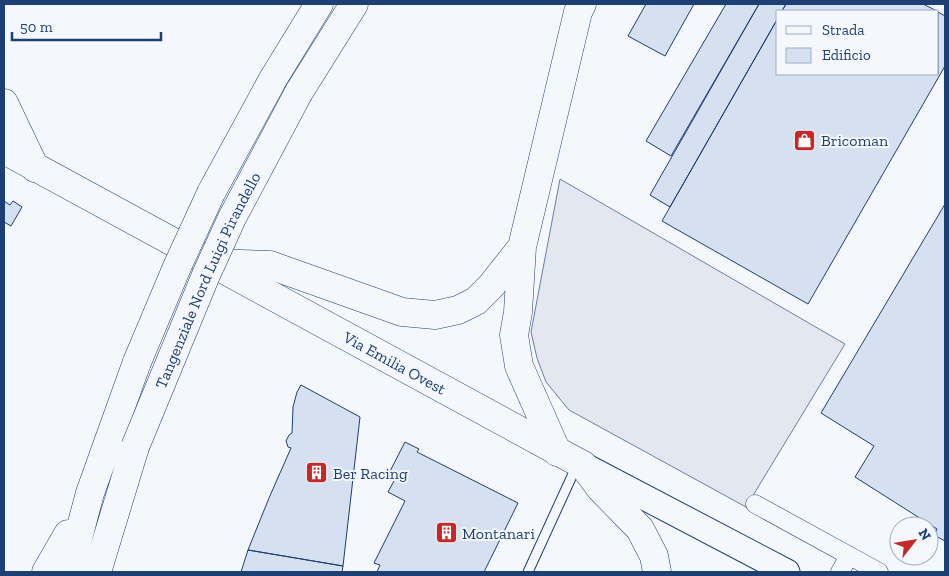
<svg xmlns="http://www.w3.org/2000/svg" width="949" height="576" font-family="'Zilla Slab',serif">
  <rect width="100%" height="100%" fill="#f4f7fb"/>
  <path fill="#e3e8f0" stroke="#687fa3" d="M560 179 845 344 746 507 569 410 546 382 537 358 531 332Z"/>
  <path fill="#d5e0f0" stroke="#1d3f73" d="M646 4H694L665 56 628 36Z
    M726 4H759L671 156 646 141Z
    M759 4H786L782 11H778V18L670 207 650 195Z
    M786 4H923L937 11H782Z
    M938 12 945 16V66L808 304 662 221 778 18V74H938Z
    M4 201 10 205 13 201 22 207 11 226 4 222Z
    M945 204V541L934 535 937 529 855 477 874 446 821 413Z
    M301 385 360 417 343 566 248 550 269 498 291 448 288 447 286 441 289 435 292 433 293 407 297 392Z
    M405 442 419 449 417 452 518 503 484 572H377L380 565 374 563 405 501 388 492 394 481 387 477Z
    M248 550 343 566 342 572H241Z"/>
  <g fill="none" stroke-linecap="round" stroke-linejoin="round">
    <defs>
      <path id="service" d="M528 572 577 465"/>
      <path id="minor" d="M755 504 879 572
        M840 572 849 556"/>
      <path id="secondary" d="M583 465 787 572"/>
      <g id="primary">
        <path id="s1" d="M4 150 583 465"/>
      </g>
      <path id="trunk" d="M299 92 354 4
        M4 103 35 168
        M211 193 273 79 319 4
        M212 263 270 265 402 312 435 315 458 310 476 301 491 286 522 247
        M557 452 519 366 514 335 518 312 522 247 578 12 582 4
        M583 465 600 488 640 529 654 556 657 572
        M46 572 68 534
        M69 572 90 493 137 362
        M97 572 135 447"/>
    </defs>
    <use href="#service" stroke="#1d3f73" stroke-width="11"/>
    <use href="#minor" stroke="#1d3f73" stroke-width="19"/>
    <use href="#secondary" stroke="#1d3f73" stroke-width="27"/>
    <use href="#primary" stroke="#1d3f73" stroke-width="29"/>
    <use href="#trunk" stroke="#1d3f73" stroke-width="29"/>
    <use href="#service" stroke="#f4f7fb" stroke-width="9"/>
    <use href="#minor" stroke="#f4f7fb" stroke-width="18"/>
    <use href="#secondary" stroke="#f4f7fb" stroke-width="25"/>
    <use href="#primary" stroke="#f4f7fb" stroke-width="28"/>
    <use href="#trunk" stroke="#f4f7fb" stroke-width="28"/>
    <defs>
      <g id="trunk-bridge">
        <path d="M137 362 177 267 211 193"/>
        <path id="s2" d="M135 447 206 275 232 218 299 92"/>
      </g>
    </defs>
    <use href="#trunk-bridge" stroke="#1d3f73" stroke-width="29" stroke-linecap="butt"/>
    <use href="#trunk-bridge" stroke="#f4f7fb" stroke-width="28"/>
  </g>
  <defs>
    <symbol id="shop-square" viewBox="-11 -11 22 22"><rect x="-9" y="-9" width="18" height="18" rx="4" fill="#c62828" stroke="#f4f7fb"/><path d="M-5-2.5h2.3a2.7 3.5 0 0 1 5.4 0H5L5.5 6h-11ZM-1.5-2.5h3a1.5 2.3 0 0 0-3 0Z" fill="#fff"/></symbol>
    <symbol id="building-square" viewBox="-11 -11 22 22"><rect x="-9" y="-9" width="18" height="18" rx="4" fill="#c62828" stroke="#f4f7fb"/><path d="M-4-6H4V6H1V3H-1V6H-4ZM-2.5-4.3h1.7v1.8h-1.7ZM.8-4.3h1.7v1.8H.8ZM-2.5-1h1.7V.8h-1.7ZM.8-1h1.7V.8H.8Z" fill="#fff"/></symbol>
  </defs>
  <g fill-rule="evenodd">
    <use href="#shop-square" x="792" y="128" width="25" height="25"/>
    <use href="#building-square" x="304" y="460" width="25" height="25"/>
    <use href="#building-square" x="434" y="520" width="25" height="25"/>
  </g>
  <g text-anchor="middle" stroke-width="4" stroke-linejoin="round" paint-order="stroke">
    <g font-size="16" fill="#1d3f73" stroke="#f4f7fb" text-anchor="start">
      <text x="821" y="146">Bricoman</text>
      <text x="333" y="479">Ber Racing</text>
      <text x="462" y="539">Montanari</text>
    </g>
    <g font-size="16" fill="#1d3f73" stroke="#f4f7fb">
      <text dy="6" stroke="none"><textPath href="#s2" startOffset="182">Tangenziale Nord Luigi Pirandello</textPath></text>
      <text dy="6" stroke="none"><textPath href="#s1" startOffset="445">Via Emilia Ovest</textPath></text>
    </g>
  </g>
  <rect width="949" height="576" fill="none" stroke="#1d3f73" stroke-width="10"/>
  <rect x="776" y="10" width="162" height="65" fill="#f4f7fb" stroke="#9eadc5"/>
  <rect x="786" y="26" width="25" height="8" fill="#f4f7fb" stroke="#9eadc5"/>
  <text x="822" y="35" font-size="15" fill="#1d3f73">Strada</text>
  <rect x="786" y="48" width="25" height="15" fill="#d5e0f0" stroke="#9eadc5"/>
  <text x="822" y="60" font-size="15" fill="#1d3f73">Edificio</text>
  <g transform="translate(914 541) rotate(59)"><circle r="24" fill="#f4f7fb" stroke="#9eadc5"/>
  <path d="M0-4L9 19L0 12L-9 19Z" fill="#c62828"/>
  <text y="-8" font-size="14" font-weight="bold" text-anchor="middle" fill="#1d3f73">N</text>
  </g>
  <path d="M12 32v8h149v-8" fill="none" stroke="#1d3f73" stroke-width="2.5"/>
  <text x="20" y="32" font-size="15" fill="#1d3f73" stroke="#f4f7fb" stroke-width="4" paint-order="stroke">50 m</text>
</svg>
